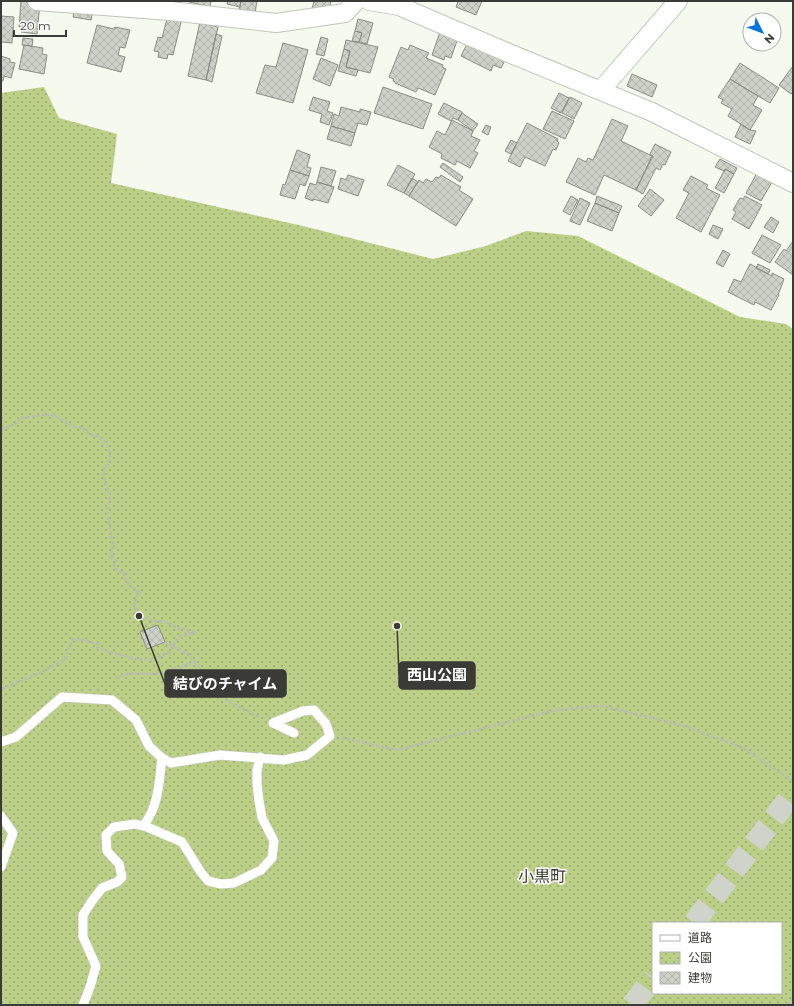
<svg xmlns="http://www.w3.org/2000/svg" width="794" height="1006" font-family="Montserrat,'Noto Sans JP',sans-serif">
  <defs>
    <pattern id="park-dots" width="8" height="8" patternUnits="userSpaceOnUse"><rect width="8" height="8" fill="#bbcf86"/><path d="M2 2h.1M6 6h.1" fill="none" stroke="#99a96e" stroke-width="1.8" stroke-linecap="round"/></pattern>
    <pattern id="building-cross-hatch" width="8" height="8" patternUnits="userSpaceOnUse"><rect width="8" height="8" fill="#ced1c7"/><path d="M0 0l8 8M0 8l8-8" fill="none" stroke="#b2b4ac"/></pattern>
  </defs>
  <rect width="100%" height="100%" fill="#f5f9ee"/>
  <path fill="url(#park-dots)" fill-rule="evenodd" d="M44 87 59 118 117 134 111 183 307 227 433 259 486 246 526 231 578 236 740 317 786 324 793 329V1005H1V93ZM653 923H781V993H653Z"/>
  <path fill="url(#building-cross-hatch)" stroke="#8a8d83" d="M21 1 40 3 37 34 21 32 22 27H19Z
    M185 1H211L210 7Z
    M228 1H241L240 7 227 4Z
    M241 1H257L255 13 239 10Z
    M314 1H331L328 13 312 9Z
    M458 1H482L476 15 456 7Z
    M76 3 94 6 91 20 73 17Z
    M1 16 14 17 12 43 1 42Z
    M182 18 173 55 168 54 167 59 158 57 159 52 154 51 158 37 162 38 167 19Z
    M358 19 373 23 367 44 359 42 362 33 355 31Z
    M200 22 218 27 206 80 188 76Z
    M97 25 114 29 115 27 130 30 125 48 120 47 118 55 125 57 121 72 87 63Z
    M441 29 459 35 451 58 445 56 444 60 432 55Z
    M355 31 362 33 359 42 352 41Z
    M216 34 222 36 212 82 206 80Z
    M471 36 508 54 501 68 493 65 491 71 461 56Z
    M321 37 328 39 324 56 316 54Z
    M23 38 33 39 32 46 22 45Z
    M346 40 378 47 370 73 346 67 350 51 344 49Z
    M283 43 308 50 293 103 256 93 265 65 276 67Z
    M24 45 43 48 42 54 47 55 44 74 19 69Z
    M410 45 429 53 426 58 443 65 442 67 446 69 435 95 418 88 416 92 395 83V82L393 81 394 79 389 77 401 47 408 50Z
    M344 49 350 51 346 67 358 70 356 76 338 71Z
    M1 56 10 59V62L15 63 11 78 4 76 3 81H1Z
    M321 58 338 65 330 86 313 79Z
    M740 63 779 88 770 103 730 79Z
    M793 66V91L791 94 779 85Z
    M632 74 657 85 652 97 627 86Z
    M730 79 758 96 753 105 762 110 750 130 728 116 732 109 721 103 723 100 718 97Z
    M383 87 432 104 423 129 374 113Z
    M559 93 569 98 561 113 551 108Z
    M313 97 330 102 327 111 333 113 329 125 320 122 322 114 309 110Z
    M570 97 582 103 574 119 562 113Z
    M444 103 462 112V113L458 120 453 118 451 121 438 114Z
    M341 107 360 112V109L371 112 367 125 358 123 355 133 331 126 334 114 339 116Z
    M552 111 574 121 565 139 543 129Z
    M462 113 478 124 473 131 458 120Z
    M612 119 628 126 621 141 652 156 636 190 604 175 595 195 566 182 578 158 586 162 588 158 593 160Z
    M452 120 473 131 471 136 480 140 474 151 478 153 470 168 457 161 455 165 441 158 442 154 429 147 437 131 445 135Z
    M527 123 558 139 557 141 559 143 556 150 553 149 545 166 525 157 520 167 508 161Z
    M741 124 750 130 756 131 750 144 735 137Z
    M486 125 491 127 488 135 482 132Z
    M331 126 355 133 351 146 327 139Z
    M511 140 517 143 511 154 505 151Z
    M655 144 671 152 665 165 663 164 660 170 656 168 643 194 636 190 653 156 650 154Z
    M297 150 310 155 307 167 311 168 309 176 290 170Z
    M720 159 737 168 734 174 725 169 724 171 715 167Z
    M443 163 463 177 460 182 440 167Z
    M398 165 415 174 404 193 387 185Z
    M321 167 336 171 331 186 317 182Z
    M725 169 734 174 724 193 715 188Z
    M290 170 309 176 305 186 300 184 295 199 280 195 283 184 285 185Z
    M757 173 772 182 761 201 746 193Z
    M348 175 364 180 358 196 338 189 341 178 346 180Z
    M441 175 461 187 459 190 473 199 456 226 409 196 419 180 423 183 426 179 432 182 436 177 439 178Z
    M691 176 708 185 706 188 720 195 701 232 676 218 689 193 683 190Z
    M412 178 418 182 409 196 404 193Z
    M317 182 334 187 328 203 313 199V201L305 198 310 183 316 185Z
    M650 189 664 200 651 216 638 206Z
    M571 196 578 200 570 215 563 211Z
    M597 196 622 206 619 213 595 203Z
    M745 196 762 205 749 229 732 219 736 212 733 210 740 198 743 199Z
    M580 198 590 203 580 225 570 221Z
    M595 203 619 213 612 231 587 221Z
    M771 217 779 222 773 233 764 227Z
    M713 225 723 229 718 239 709 234Z
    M762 235 781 245 770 263 752 253Z
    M793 241V275L775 262 784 249 786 251Z
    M723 250 730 254 723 267 716 263Z
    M750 264 768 274 772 276V273L784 279 778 295H779L771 310 755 302 754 305 728 292 734 279 741 282Z
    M758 264 770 270 768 274 756 268Z
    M158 625 165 642 147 649 140 632Z"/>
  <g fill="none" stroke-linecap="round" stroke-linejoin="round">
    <path stroke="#d0d3c9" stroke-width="22" stroke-dasharray="22 11" stroke-linecap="butt" d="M694 923 793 793
      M632 1005 653 978"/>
    <defs>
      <path id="lane" d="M273 723 294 733
        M1 742 16 737 62 697 112 700 136 720 149 746 162 758 171 763 220 755 284 760 307 755 330 736 326 724 314 710 303 711 273 723
        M1 816 13 833 1 867
        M143 826C159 806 159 782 162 758
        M83 1005 90 987 96 966 83 937V915L92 901 102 888 117 882 122 877 119 864 107 851 106 835 114 827 135 824 147 827 182 842 200 871 208 881 221 884 234 883 261 870 272 858 274 841 262 818 259 801 257 784V770L260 757"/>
      <path id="street" d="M37 1 170 11 276 23 345 13 356 1
        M369 1 399 6 504 51 652 112 793 183
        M601 90 678 1"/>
    </defs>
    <use href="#lane" stroke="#c2c6bb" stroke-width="10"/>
    <use href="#street" stroke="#c2c6bb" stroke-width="20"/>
    <path stroke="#b9bcb3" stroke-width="2.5" stroke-dasharray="3 2" stroke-linecap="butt" d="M1 430 17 423 20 418 44 415H54L70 425 87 430 88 433C92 435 97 436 100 438 111 445 113 460 104 469L105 483 110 496 107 512 113 547 112 551 113 556 109 557 116 561 114 566 118 571 122 572 126 576C125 582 129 586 135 589V592H139L133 607 143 616 152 621 166 622 179 629 182 628 194 633C187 634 177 636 174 644 173 647 172 649 169 652 164 655 159 656 155 660L134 659 97 648V643L73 639 64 660 38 674 1 689
      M165 642 189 655 208 678 216 692 229 702 261 718
      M116 678C127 671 140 674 153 674 158 674 163 672 168 672L173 668H178L194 662
      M342 738 397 750 555 710 603 706 684 726 741 747 793 781
      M788 1005 793 998"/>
    <use href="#lane" stroke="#fff" stroke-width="9"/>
    <use href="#street" stroke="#fff" stroke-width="18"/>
  </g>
  <g text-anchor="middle" stroke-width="3" stroke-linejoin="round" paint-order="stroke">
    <g font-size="16" fill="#373931" stroke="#fff">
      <text x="542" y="882">小黒町</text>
    </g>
  </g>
  <path fill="none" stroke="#3a3b37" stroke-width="1.5" d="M397 626L399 675M139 616L165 684"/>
  <g fill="#3a3b37" stroke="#fff" stroke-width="1.5">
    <circle cx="397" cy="626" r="4"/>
    <circle cx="139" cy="616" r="4"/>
  </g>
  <g fill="#3a3b37" stroke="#3a3b37" stroke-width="1.5">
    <rect x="399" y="662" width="76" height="27" rx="4"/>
    <rect x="165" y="670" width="121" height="27" rx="4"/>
  </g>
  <g font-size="15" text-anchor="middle" font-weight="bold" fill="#fff">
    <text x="437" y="680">西山公園</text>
    <text x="225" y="689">結びのチャイム</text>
  </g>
  <rect width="794" height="1006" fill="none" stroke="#3a3b37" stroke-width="4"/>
  <rect x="652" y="922" width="130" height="72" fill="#ffffff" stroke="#b0b1af"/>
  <rect x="660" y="935" width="20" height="6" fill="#ffffff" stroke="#b0b1af"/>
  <text x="688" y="942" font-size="12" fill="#3a3b37">道路</text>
  <rect x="660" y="952" width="20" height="12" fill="url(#park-dots)" stroke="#b0b1af"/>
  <text x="688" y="962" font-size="12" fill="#3a3b37">公園</text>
  <rect x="660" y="972" width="20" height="12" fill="url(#building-cross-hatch)" stroke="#b0b1af"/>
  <text x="688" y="982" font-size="12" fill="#3a3b37">建物</text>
  <g transform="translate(762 32) rotate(132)"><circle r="19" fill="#ffffff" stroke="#b0b1af"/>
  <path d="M0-3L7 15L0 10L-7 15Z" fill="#0075dc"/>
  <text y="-6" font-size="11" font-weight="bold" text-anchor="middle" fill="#3a3b37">N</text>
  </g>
  <path d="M14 30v6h52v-6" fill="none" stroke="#3a3b37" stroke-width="2"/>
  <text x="20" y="30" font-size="12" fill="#3a3b37" stroke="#ffffff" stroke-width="3" paint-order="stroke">20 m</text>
</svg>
